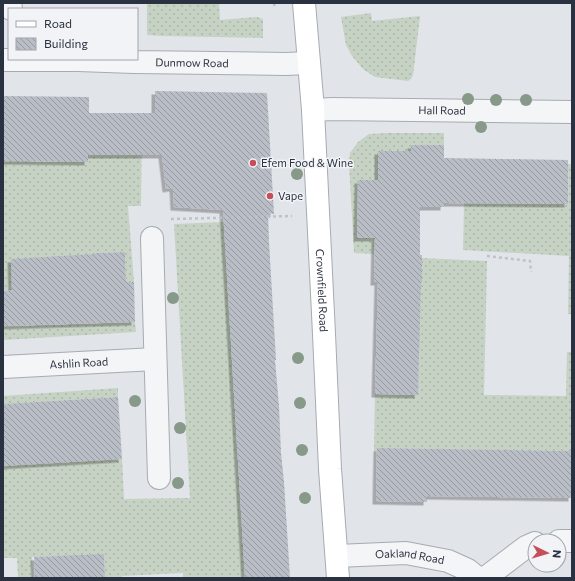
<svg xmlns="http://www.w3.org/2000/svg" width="575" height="581" font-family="Commissioner,sans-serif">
  <defs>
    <pattern id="grass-dots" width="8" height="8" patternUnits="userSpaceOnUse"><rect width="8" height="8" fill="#c6d2c3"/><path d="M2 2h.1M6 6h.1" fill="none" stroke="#aab5a9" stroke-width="1.8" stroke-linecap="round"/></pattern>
    <pattern id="building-back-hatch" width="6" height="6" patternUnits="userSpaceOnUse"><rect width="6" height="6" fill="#b9bdc5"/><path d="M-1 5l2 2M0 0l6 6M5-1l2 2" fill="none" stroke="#979aa1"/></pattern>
    <filter id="shadow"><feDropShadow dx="-3.5" dy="3.5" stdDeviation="0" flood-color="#0004"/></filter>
  </defs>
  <rect width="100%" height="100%" fill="#e1e4e9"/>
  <path fill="url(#grass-dots)" d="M147 3H219L220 20 257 17 263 19V38L163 36 147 35Z
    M371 13 372 21 420 16 413 75 411 79 408 81 375 77 363 69 352 56 346 45 341 17Z
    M89 113H92L93 155H138V113H142L141 206H128L134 282H126L125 252 96 253 97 285 3 291V162L13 161V145H33L32 162H58V145L75 162H88Z
    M388 133H444V145L411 151H378V180H358L357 238H375L374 254 354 253 349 163 350 153 358 142 369 134Z
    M572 148V314H568L569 256 463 250 464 203 567 204 568 164H571Z
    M224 222 245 578H183V573L122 576 121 578H105L104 554 76 578 60 556 32 557 33 578H18L17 558H3V467L8 466 6 438 122 459 124 499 190 498 174 224Z
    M422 258 487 261 484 395 566 396 567 352H572V451L377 448V452H374L375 394 418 395 419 320Z
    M135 322 136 332 3 340V327Z
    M118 388V397L3 404V396Z"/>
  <path fill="url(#building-back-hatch)" filter="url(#shadow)" d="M155 91 267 93 274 214 268 213 269 242 276 360H275L279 406 281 453 284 482 290 578H245L223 210 174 207 173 188 166 189 162 155H88V162L3 161V96L89 97V113H155Z
    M411 145H444V158L568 160V204L444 203V207H420V255H422V283H421L418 395 375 394 378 282H374L375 238H357L358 180H378V151H411Z
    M125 252 126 282H134L135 322 3 326V291L12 290 11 259 96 254V253Z
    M118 397 122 459 3 466V404Z
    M377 448 572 451V498L427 496V502L376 501Z
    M104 554 105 578H35L34 557Z"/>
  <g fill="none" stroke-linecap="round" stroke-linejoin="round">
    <defs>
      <g id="street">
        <path d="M10 3 11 9"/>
        <path id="s1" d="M3 60H78L134 62 286 64 308 63"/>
        <path id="s2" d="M313 110 333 109 572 112"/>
        <path d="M152 238 159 478"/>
        <path id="s3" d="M3 367 155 359"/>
        <path d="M559 541H572"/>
        <path id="s4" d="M337 556 406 553 448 561 468 570 478 578"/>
        <path d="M485 578 526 547 535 543"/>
      </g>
      <g id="secondary">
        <path id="s5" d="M304 3 313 110 324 334 330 469 338 578"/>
      </g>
    </defs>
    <use href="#street" stroke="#a6abb3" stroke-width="24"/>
    <use href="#secondary" stroke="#a6abb3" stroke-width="24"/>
    <path stroke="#bfc2c7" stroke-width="2.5" stroke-dasharray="3 3" stroke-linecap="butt" d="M274 3 275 9
      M171 219 292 216
      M487 256 530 261 531 272"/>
    <use href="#street" stroke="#f4f5f7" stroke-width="22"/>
    <use href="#secondary" stroke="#fff" stroke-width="22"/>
  </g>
  <g fill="#879988">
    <circle cx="468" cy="99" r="6"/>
    <circle cx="496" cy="100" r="6"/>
    <circle cx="526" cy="100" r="6"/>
    <circle cx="481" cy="127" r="6"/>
    <circle cx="297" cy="174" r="6"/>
    <circle cx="173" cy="298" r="6"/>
    <circle cx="298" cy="358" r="6"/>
    <circle cx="135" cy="401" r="6"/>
    <circle cx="300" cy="403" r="6"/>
    <circle cx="180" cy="428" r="6"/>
    <circle cx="302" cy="450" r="6"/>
    <circle cx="178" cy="483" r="6"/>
    <circle cx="305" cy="498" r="6"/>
  </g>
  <g fill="#c64e5a" stroke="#f1f3f6" stroke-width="1.5">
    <circle cx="253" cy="163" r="4"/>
    <circle cx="270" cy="196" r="4"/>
  </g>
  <g text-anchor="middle" stroke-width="3" stroke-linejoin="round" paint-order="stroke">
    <g font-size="11" fill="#2a3140" stroke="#f1f3f6">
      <text dy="4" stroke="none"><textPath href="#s1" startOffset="189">Dunmow Road</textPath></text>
      <text dy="4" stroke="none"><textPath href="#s2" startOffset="129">Hall Road</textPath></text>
      <text dy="4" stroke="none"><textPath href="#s5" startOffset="288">Crownfield Road</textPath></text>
      <text dy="4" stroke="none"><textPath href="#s3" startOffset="76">Ashlin Road</textPath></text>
      <text dy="4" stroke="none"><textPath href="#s4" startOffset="73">Oakland Road</textPath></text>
    </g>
    <g font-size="11" fill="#2a3140" stroke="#f1f3f6" text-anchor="start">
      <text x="261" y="167">Efem Food &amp; Wine</text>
      <text x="278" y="200">Vape</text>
    </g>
  </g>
  <rect width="575" height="581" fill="none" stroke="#2a3140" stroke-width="8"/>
  <rect x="8" y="8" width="130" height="52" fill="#f1f3f6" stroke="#a1a5ad"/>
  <rect x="16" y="21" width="20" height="6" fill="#ffffff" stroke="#a1a5ad"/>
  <text x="44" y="28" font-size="12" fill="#2a3140">Road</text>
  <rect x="16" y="38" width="20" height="12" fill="url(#building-back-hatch)" stroke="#a1a5ad"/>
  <text x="44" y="48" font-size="12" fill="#2a3140">Building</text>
  <g transform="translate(547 553) rotate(95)"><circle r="19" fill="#f1f3f6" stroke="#a1a5ad"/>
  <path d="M0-3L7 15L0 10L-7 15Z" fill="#c64e5a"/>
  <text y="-6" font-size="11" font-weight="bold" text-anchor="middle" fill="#2a3140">N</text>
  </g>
</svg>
